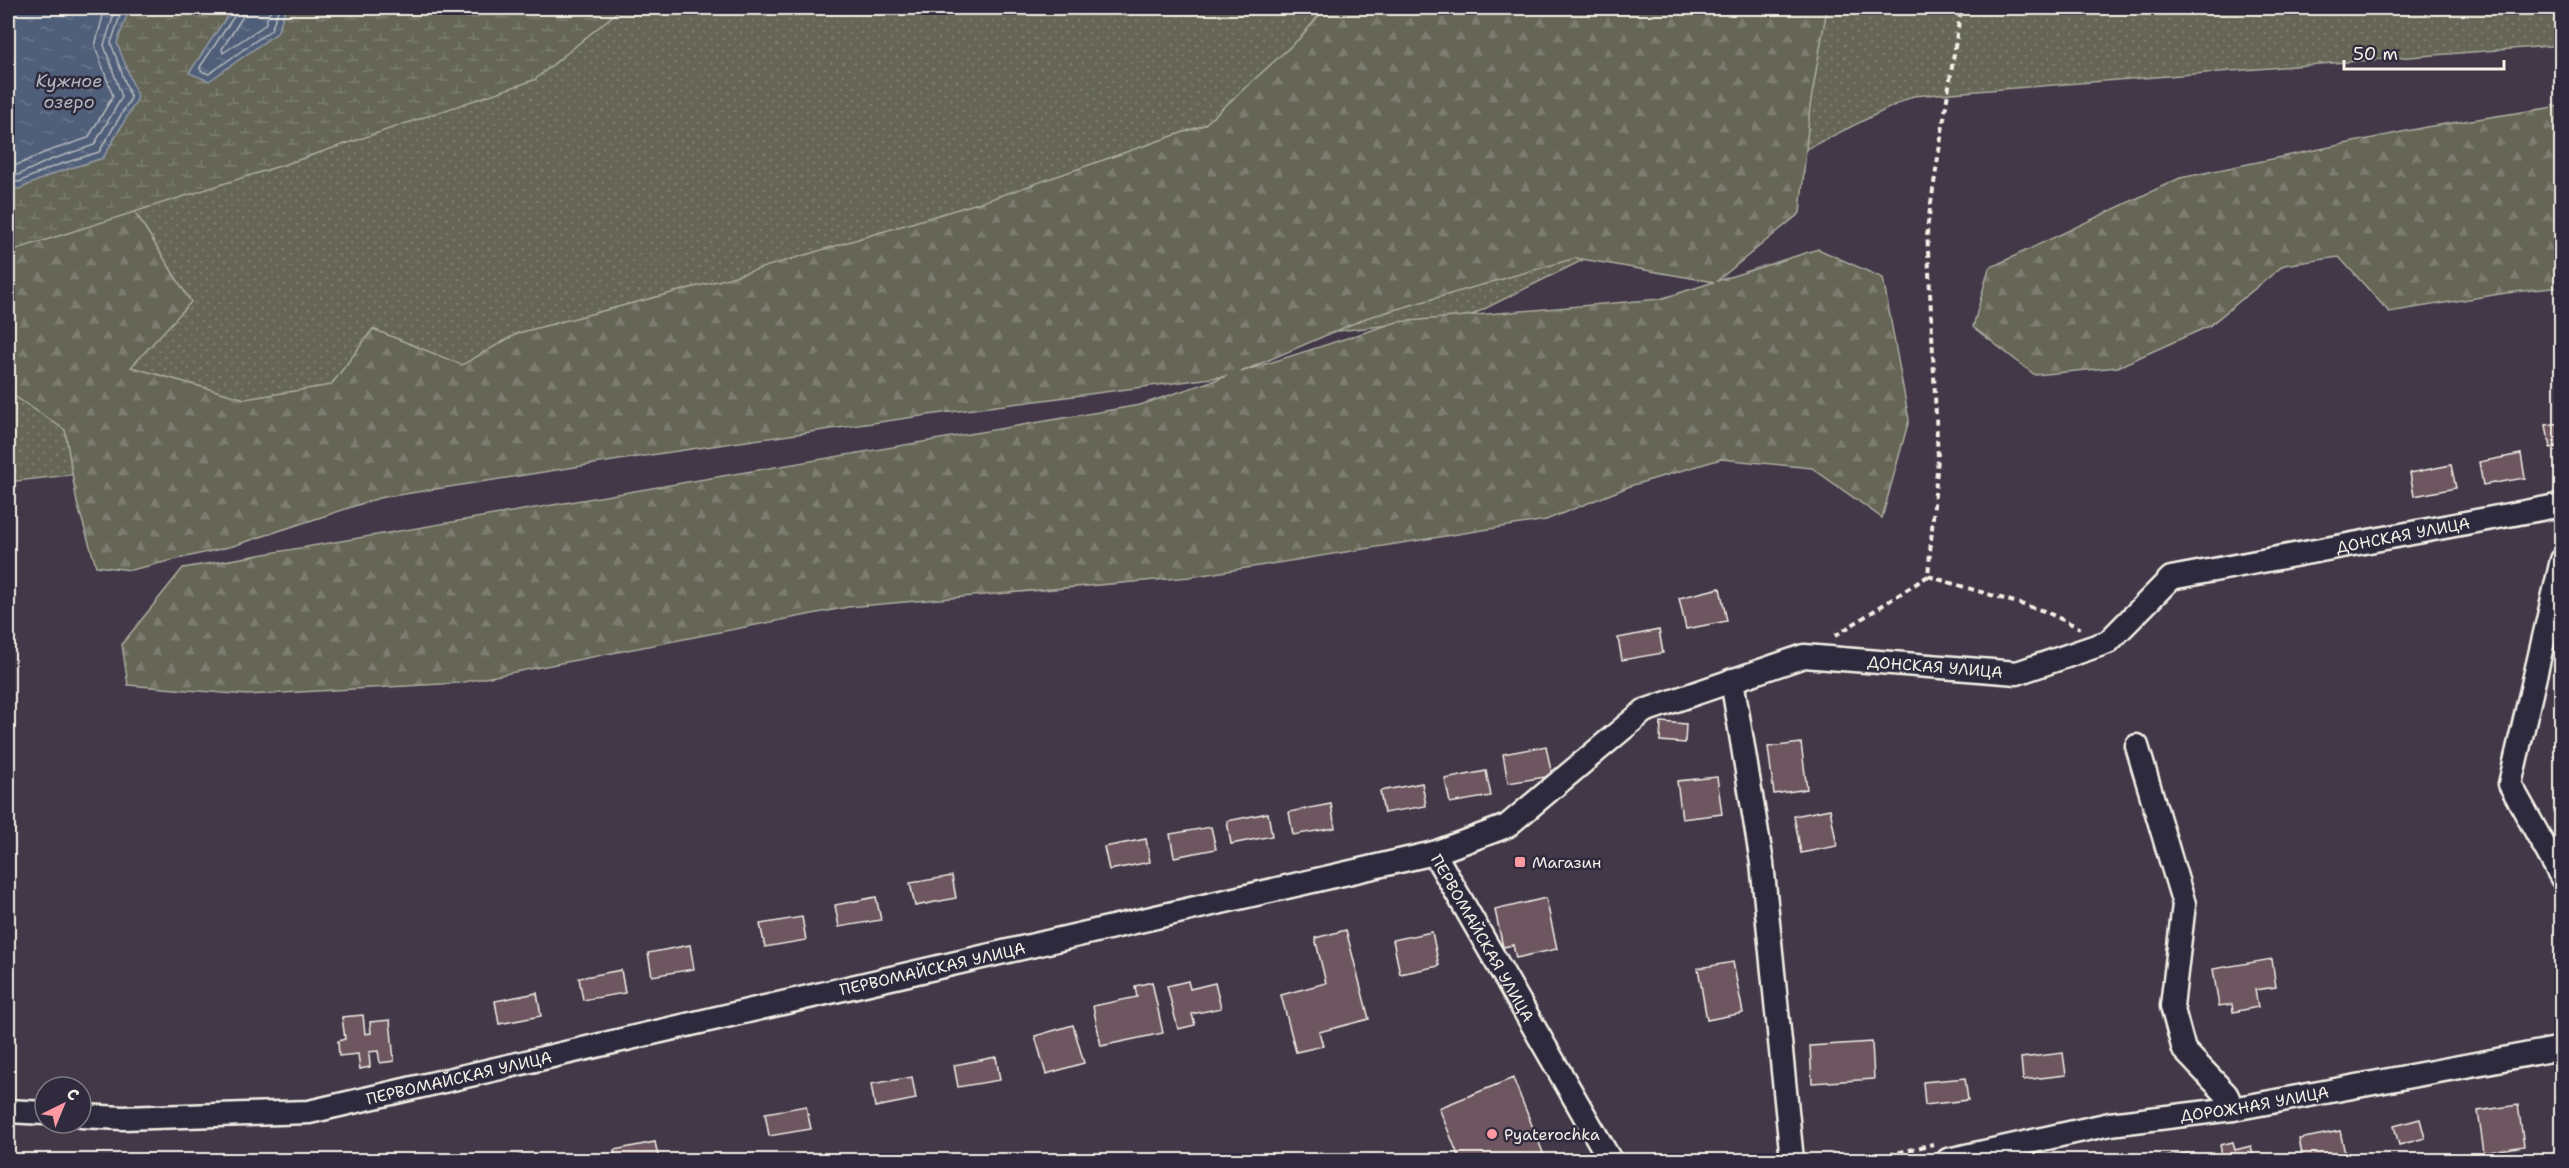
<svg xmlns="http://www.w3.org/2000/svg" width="2569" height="1168" font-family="'Shantell Sans',sans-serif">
  <defs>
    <pattern id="green-dots" width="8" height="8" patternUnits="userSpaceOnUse" patternTransform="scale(1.5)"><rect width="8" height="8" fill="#656657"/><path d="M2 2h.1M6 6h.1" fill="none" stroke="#7c7c6f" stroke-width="1.8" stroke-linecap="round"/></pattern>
    <pattern id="forest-firs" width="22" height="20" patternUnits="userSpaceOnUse" patternTransform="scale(1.5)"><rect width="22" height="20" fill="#656657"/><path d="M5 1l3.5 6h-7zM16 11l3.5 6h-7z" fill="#7c7c6f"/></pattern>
    <pattern id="wetland-marsh" width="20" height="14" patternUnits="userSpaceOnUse" patternTransform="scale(1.5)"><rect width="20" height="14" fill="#656657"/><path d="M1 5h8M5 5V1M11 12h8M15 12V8" fill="none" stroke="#7c7c6f"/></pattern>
    <pattern id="water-ripples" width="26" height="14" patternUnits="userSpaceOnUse" patternTransform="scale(1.5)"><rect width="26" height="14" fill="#505f79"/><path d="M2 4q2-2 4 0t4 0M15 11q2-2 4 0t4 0" fill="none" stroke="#6a768c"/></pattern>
  </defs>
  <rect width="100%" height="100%" fill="#423848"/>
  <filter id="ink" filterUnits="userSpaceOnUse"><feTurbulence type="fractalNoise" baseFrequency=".0167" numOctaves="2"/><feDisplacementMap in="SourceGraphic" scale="12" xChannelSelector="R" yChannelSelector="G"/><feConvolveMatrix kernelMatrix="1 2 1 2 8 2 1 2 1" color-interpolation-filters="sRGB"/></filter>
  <g filter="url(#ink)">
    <path fill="url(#green-dots)" stroke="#acaca0" stroke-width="1.5" d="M8 8H2561L2562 45 1913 96 1470 316 8 482Z"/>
    <path fill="url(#forest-firs)" stroke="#acaca0" stroke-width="1.5" fill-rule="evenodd" d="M1325 8H1827L1810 106 1800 213 1717 281 1818 249 1883 278 1909 420 1882 518 1812 468 1721 459 1633 485 1546 520 1190 577 848 607 459 683 247 695 128 685 122 644 183 568 1140 405 1227 376 928 415 657 454 379 498 233 546 131 570 96 566 77 503 65 430 14 396 8 400V238L129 202 191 302 131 367 245 399 331 385 373 329 462 365 518 333 725 279 988 200 1204 125 1301 37ZM1576 258 1714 282 1660 299 1397 322 1241 372 1366 318Z
      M2561 106V287L2506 293 2389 312 2339 257 2284 265 2209 326 2118 367 2035 375 1973 327 1989 268 2180 178 2426 127Z"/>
    <path fill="url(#wetland-marsh)" stroke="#acaca0" stroke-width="1.5" d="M52 8H622L534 80 286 164 8 252V58Z"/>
    <path fill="url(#water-ripples)" stroke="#9299a5" stroke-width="1.5" d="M8 8H145L127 15 117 43 138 98 103 158 55 173 19 189 8 187Z
      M225 8H286L277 33 209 81 189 73 230 12Z"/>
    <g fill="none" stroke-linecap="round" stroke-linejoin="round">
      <path stroke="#b2b7bc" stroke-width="1.5" d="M235 8V15L200 67 201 71 209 74 271 30 279 8
        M243 8 242 18 222 49 223 53 265 25 271 8
        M8 164 17 165 46 152 88 138 113 96 95 46 105 8
        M8 174 18 175 50 160 94 145 122 97 104 45 116 8
        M8 181 19 182 52 167 99 152 131 98 111 43 121 13 130 8"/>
    </g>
    <path fill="#6e5760" stroke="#f4f1e8" stroke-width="1.5" d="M2562 423V446L2550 448 2546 425Z
      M2521 454 2525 478 2483 485 2479 462Z
      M2451 465 2456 488 2414 496 2410 473Z
      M1720 588 1727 621 1686 629 1679 598Z
      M1659 630 1663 653 1622 660 1618 638Z
      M1661 722 1686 724 1685 743 1660 741Z
      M1801 743 1807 789 1774 794 1768 747Z
      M1546 746 1552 776 1508 783 1503 754Z
      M1486 771 1491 796 1450 803 1445 779Z
      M1717 777 1722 814 1682 819 1677 781Z
      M1422 783 1426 806 1384 813 1380 791Z
      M1331 804 1335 828 1293 835 1289 812Z
      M1830 809 1837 846 1801 853 1794 816Z
      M1268 813 1272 836 1231 844 1227 821Z
      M1211 827 1216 849 1174 857 1170 834Z
      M1146 839 1150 862 1109 870 1104 847Z
      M952 876 956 898 915 906 910 883Z
      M876 897 881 920 839 927 835 905Z
      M1546 898 1557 949 1516 958 1513 945 1503 947 1495 910Z
      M802 917 806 940 765 947 760 924Z
      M1346 930 1369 1019 1319 1032 1323 1046 1296 1052 1281 995 1326 983 1315 938Z
      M1432 932 1439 966 1400 974 1393 940Z
      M690 945 694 969 652 976 648 953Z
      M2272 959 2276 987 2255 990 2258 1007 2233 1012 2232 1004 2219 1006 2213 969Z
      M1733 962 1743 1013 1707 1020 1698 968Z
      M621 970 625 993 583 1000 579 978Z
      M1188 981 1190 989 1215 983 1221 1008 1192 1014 1195 1025 1178 1029 1167 986Z
      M1152 982 1163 1033 1101 1046 1093 1006 1137 997 1135 986Z
      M537 993 541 1016 499 1024 495 1001Z
      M363 1015 365 1034 371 1033 370 1022 390 1020 394 1061 380 1063 378 1051 369 1052 370 1067 360 1069 358 1054 339 1056 338 1041 345 1039 342 1017Z
      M1073 1025 1084 1063 1046 1074 1035 1036Z
      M1872 1042 1874 1079 1812 1083 1810 1046Z
      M2063 1053 2066 1075 2023 1080 2021 1058Z
      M996 1057 1000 1080 958 1087 954 1065Z
      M912 1077 916 1099 875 1107 871 1084Z
      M1513 1078 1546 1160H1460L1439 1108Z
      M1965 1078 1968 1100 1925 1105 1923 1082Z
      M2518 1105 2524 1146 2484 1153 2478 1111Z
      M806 1106 811 1129 769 1136 765 1113Z
      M2420 1119 2425 1138 2399 1145 2394 1126Z
      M2340 1131 2346 1158 2303 1160 2299 1139Z
      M655 1142 659 1160H616L614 1150Z
      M2233 1142 2235 1150 2251 1146 2254 1160H2223L2220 1145Z
      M566 1153 568 1160H537Z
      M2188 1153 2189 1160H2148Z
      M522 1155 523 1160H503Z"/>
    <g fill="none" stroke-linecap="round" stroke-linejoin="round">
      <defs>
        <g id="minor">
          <path d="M2562 560 2510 784 2562 878"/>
          <path d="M1732 680 1762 863 1792 1160"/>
          <path d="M2137 746 2184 904 2172 1006 2184 1050 2226 1094 2233 1109"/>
          <path id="s1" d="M1434 853 1610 1160"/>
          <path d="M8 1111 45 1113"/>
          <path id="s2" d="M81 1116 123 1118 309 1112 1434 853 1507 826 1644 711 1804 656 2017 673 2108 642 2171 578 2562 505"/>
          <path id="s3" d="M1948 1160 2110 1124 2233 1109 2562 1048"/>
        </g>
      </defs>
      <use href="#minor" stroke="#f4f1e8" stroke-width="27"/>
      <path stroke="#f4f1e8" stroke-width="4" stroke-dasharray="6 4.5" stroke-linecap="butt" d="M1928 576 2044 611 2080 628
        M1835 636 1928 576 1938 458 1927 229 1961 8
        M1868 1160 1933 1144"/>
      <use href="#minor" stroke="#2f2a3d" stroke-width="22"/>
    </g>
  </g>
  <g fill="#ff9aa2" stroke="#2f2a3d" stroke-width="2">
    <rect x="1514" y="856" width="12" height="12" rx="3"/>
    <circle cx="1492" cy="1134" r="6"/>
  </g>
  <g text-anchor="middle" stroke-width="5" stroke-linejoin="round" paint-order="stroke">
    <g font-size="16" fill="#f4f1e8" stroke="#2f2a3d">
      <text dy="6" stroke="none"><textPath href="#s2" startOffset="2444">ДОНСКАЯ УЛИЦА</textPath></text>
      <text dy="6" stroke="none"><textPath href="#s2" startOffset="1940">ДОНСКАЯ УЛИЦА</textPath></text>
      <text dy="6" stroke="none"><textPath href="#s1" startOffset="98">ПЕРВОМАЙСКАЯ УЛИЦА</textPath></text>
      <text dy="6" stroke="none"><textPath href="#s2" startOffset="868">ПЕРВОМАЙСКАЯ УЛИЦА</textPath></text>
      <text dy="6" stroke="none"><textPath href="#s2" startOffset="382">ПЕРВОМАЙСКАЯ УЛИЦА</textPath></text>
      <text dy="6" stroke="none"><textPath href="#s3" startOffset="312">ДОРОЖНАЯ УЛИЦА</textPath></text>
    </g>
    <g font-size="16" fill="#f4f1e8" stroke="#2f2a3d" text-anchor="start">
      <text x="1532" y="868">Магазин</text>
      <text x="1504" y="1140">Pyaterochka</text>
    </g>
    <g font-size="18" font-style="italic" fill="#b2b7bc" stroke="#2f2a3d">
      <text x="69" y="87">Кужное<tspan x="69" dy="21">озеро</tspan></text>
    </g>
  </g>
  <rect width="2569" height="1168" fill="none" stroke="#2f2a3d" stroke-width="30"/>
  <rect x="15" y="15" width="2539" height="1138" fill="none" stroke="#f4f1e8" stroke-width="2" filter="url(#ink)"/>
  <g transform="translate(63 1105) rotate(43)"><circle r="28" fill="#2f2a3d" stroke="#7e7a81" stroke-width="1.5"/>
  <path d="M0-4.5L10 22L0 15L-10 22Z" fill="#ff9aa2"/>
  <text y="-9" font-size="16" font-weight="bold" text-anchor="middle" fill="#f4f1e8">С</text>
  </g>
  <path d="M2344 60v9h160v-9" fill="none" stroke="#f4f1e8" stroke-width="3"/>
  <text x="2353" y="60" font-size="18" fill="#f4f1e8" stroke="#2f2a3d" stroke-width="4.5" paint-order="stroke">50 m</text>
</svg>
